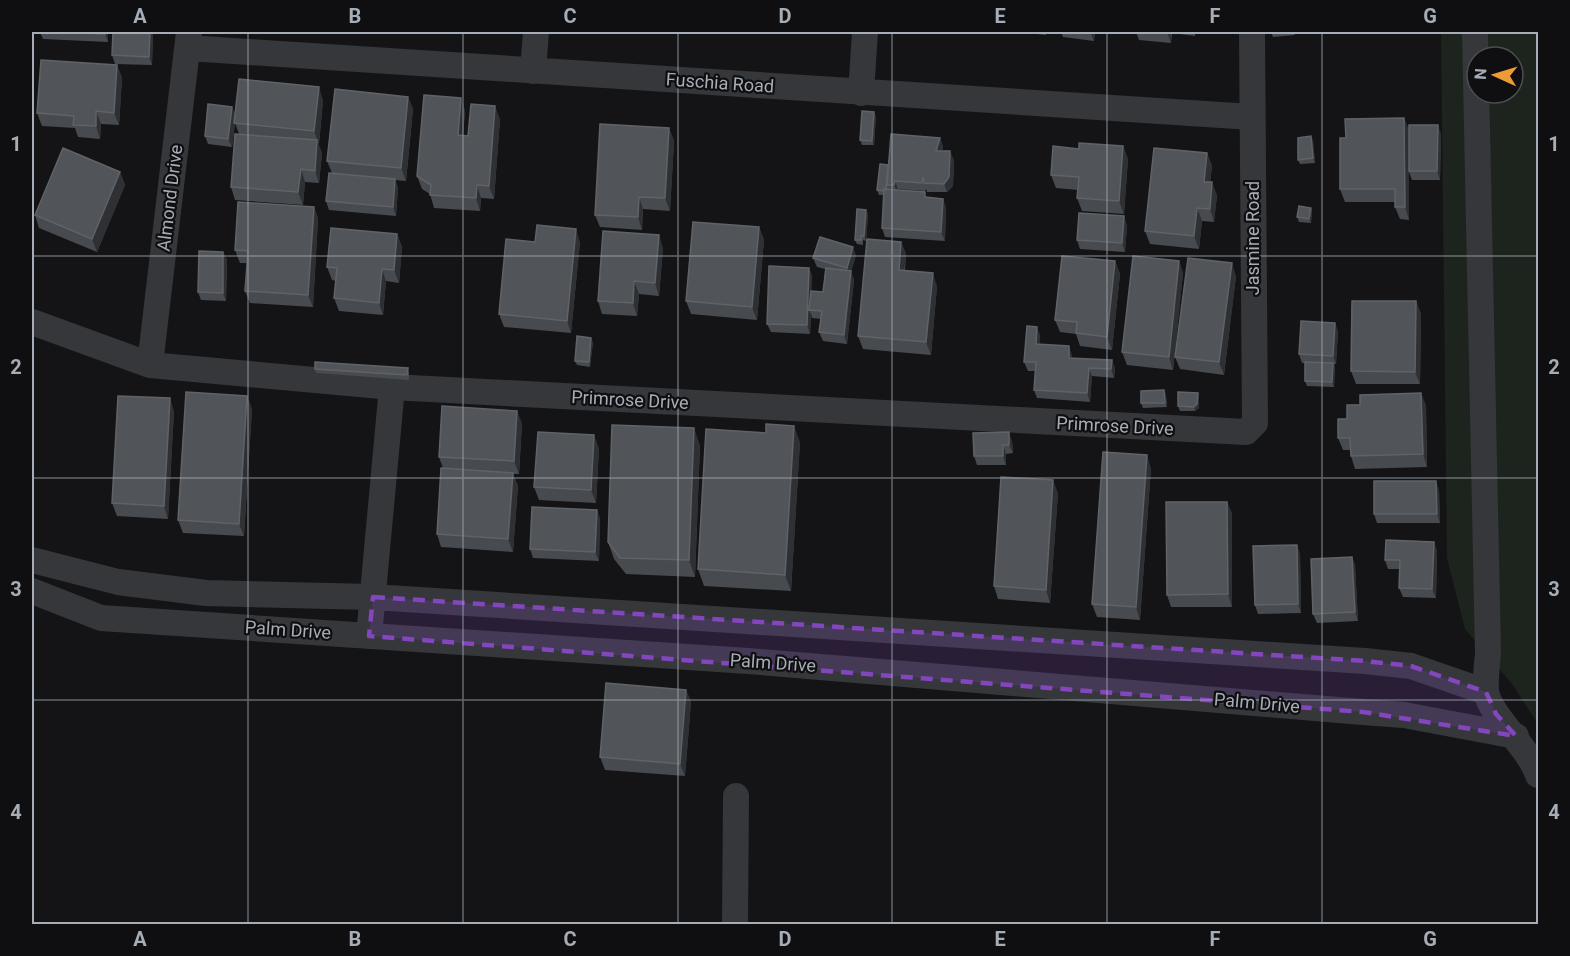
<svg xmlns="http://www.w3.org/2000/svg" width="1570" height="956" font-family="Roboto,sans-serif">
  <rect width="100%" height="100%" fill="#141416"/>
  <path fill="#1d241d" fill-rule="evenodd" d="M1441 32H1538V724L1512 684 1465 629 1447 558ZM1477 57H1513V93H1477Z"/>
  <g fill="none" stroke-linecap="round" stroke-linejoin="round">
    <path stroke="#35373b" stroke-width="26" d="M1475 32 1488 653C1487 665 1485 679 1486 691 1490 716 1528 746 1538 775
      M188 48 1252 117
      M533 71 536 32
      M861 93 865 32
      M32 322 150 365 392 387 1246 432 1255 423 1252 32
      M150 365 189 32
      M32 560 118 582 206 593 373 597 1365 661 1411 666 1486 692
      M32 591 101 618 748 661 1363 712 1404 715 1516 736
      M369 636 392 387
      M735 924 736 796"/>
  </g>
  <path fill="#474a4e" d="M40 32H108V42L43 39Z
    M113 32H153L152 65 115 64 112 55Z
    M1018 32H1046V35Z
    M1061 32H1095L1094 41 1063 37Z
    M1136 32H1195V36L1172 33 1171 43 1139 40Z
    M1271 32H1294L1295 35 1273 37Z
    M1329 32H1404V33L1330 34Z
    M117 65 122 78 119 125 101 124 100 139 78 137 75 128 42 126 37 113Z
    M408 97 413 109 406 181 395 180 398 188 396 216 329 210 326 201 332 173 327 161Z
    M461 98 465 111 463 136H468L500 119 494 199 481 198 480 211 434 208 430 194 422 189 417 176Z
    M323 100 319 144 318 143 322 153 319 183 305 182 303 205 235 200 231 187 239 134 235 123 232 147 208 144 205 136 235 115Z
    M876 116 874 145H862L860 140Z
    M1404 118 1409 131 1441 134 1440 180H1412L1409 172V220L1400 219 1395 207V202H1345L1340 189 1346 138Z
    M669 128 674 141 670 211 643 209 642 230 600 227 595 215Z
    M940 138 943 147 942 151 954 160 953 186 947 192H927L926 189 925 191 898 189V190L927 197 946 207 945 241 885 237 882 228 884 195H879L877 190 888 165Z
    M1313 140 1315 163 1300 164 1298 160Z
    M1123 146 1128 159 1124 214 1082 211 1077 198 1078 190 1056 188 1051 175 1079 149Z
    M1207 153 1212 166 1210 182 1217 195 1214 222 1202 221 1199 249 1150 244 1145 231Z
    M120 172 125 185 97 252 39 228 35 215Z
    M314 207 318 219 313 307 250 303 245 291 247 263H240L235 250Z
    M1311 208 1312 213 1311 223 1299 222 1297 217Z
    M868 214 866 241 863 240V245L857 244 855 240Z
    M1127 225 1125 252 1080 249 1077 240Z
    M759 227 764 240 757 320 691 314 686 301Z
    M397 234 402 247 399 283 386 281 383 315 339 311 334 298 336 281 332 280 327 267Z
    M535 242H580L571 333 504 327 499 314Z
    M901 242 906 254 905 270 937 286 931 355 863 349 858 336Z
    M663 248 659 296 639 294 637 316 602 314 598 301Z
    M223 252 227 260 226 301 201 300 198 292Z
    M856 255 851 272 854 280 847 344 823 341 819 332 821 319 812 318 811 314 810 334 771 332 767 324 809 268 812 276 811 291 823 292 825 269 817 267 813 258Z
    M1115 261 1120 274 1112 350 1080 346 1076 334 1060 332 1055 320Z
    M1179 261 1183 273 1173 370 1127 365 1122 352Z
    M1236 276 1224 375 1180 369 1175 357Z
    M1416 301 1421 314 1420 384H1356L1351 371Z
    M1338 331 1336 364H1334L1335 367 1334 387 1307 386 1305 381V363H1302L1299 354Z
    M1040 335 1039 345 1072 355V358L1112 360 1115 369 1114 378 1092 376 1090 402 1037 398 1034 390 1035 371H1028L1024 362Z
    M593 342 590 367 577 365 575 361Z
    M408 368 409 373V380L316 373 315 369Z
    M1164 390 1166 395 1167 407 1143 408 1141 403Z
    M1421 393 1426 406 1427 467 1355 469 1351 456V450H1343L1338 438 1347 419 1360 405Z
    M247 396 252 409 244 536 183 533 178 520Z
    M1199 397V408L1195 411H1180L1178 406Z
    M174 411 168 519 117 516 112 503Z
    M522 423 519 474H513L518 486 513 552 441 547 437 534 443 468 439 457Z
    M1012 441 1013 453 1006 454V465H977L974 456Z
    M800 442 791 591 704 586 698 569Z
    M700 445 695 577 626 574 614 559 608 542Z
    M599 448 596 503 539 500 534 487Z
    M1151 468 1140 620 1097 617 1092 604Z
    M1439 490 1440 523H1377L1374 514Z
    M1058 493 1050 603 998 599 994 586Z
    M1227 502 1232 514V607H1171L1167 595Z
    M600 518 599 561 533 558 530 549Z
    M1437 550 1436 598 1403 597 1399 588 1400 569H1388L1385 560Z
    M1300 553 1301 613 1258 614 1255 605Z
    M1352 557 1355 565 1358 621 1317 623 1313 614Z
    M686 690 691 702 685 776 605 770 600 757Z"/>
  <path fill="#2e3033" d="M105 32H108V42L105 34Z
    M150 32H153L152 65 149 57Z
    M1090 32H1095L1094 41Z
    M1167 32H1171V43Z
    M117 65 122 78 119 125 114 113Z
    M319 87 323 100 319 144 314 131Z
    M408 97 413 109 406 181 401 168Z
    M461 98 465 111 462 148 458 135Z
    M495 106 500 119 494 199 489 186Z
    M232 107 236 116 232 147 228 139Z
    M96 111 101 124 100 139 96 126Z
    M874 112 876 116 874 145 872 141Z
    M1404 118 1409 131V220L1405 207Z
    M1438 125 1441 134 1440 180 1437 171Z
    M669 128 674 141 670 211 665 198Z
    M1311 136 1313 140 1315 163 1313 158Z
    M940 138 943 147 939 160 936 151Z
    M317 140 322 153 319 183 315 171Z
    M1123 146 1128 159 1124 214 1119 201Z
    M950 151 954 160 953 186 947 192 944 184Z
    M1207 153 1212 166 1209 195 1204 182Z
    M301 169 305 182 303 205 298 192Z
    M120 172 125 185 97 252 92 239Z
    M395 179 398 188 396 216 393 207Z
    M895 181 898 189V194L894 185Z
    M1212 182 1217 195 1214 222 1210 209Z
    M477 185 481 198 480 211 476 198Z
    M639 197 643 209 642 230 638 217Z
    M943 199 946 207 945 241 941 232Z
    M314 207 318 219 313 307 308 295Z
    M1197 208 1202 221 1199 249 1194 236Z
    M1311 208 1312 213 1311 223 1309 219Z
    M866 210 868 214 866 241 864 236Z
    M1124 216 1127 225 1125 252 1122 243Z
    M759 227 764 240 757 320 752 307Z
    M576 229 580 242 571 333 567 321Z
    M397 234 402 247 399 283 394 270Z
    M659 235 663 248 659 296 655 283Z
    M901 242 906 254 903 282 899 270Z
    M853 247 856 255 851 272 854 280 847 344 844 335 850 277 847 268Z
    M223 252 227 260 226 301 223 293Z
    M1115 261 1120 274 1112 350 1107 337Z
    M1179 261 1183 273 1173 370 1169 357Z
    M1232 263 1236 276 1224 375 1219 362Z
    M809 268 812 276 811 310H809L811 314 810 334 807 325Z
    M382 269 386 281 383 315 379 303Z
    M933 273 937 286 931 355 926 342Z
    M634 281 639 294 637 316 633 303Z
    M1416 301 1421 314 1420 384 1415 372Z
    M1335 323 1338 331 1336 364 1333 356Z
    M1037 327 1040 335 1039 353 1036 344Z
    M591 338 593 342 590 367 589 362Z
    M1069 346 1072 355V366L1069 358Z
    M1112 360 1115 369 1114 378 1111 369Z
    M1333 363 1335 367 1334 387 1332 382Z
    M1089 368 1092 376 1090 402 1087 393Z
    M1164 390 1166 395 1167 407 1165 403Z
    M1198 393 1199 397V408L1195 411 1194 407Z
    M1421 393 1426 406 1427 467 1423 454Z
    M247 396 252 409 244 536 239 524Z
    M170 398 174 411 168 519 164 506Z
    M517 411 522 423 519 474 514 461Z
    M794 426 800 442 791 591 785 575Z
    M694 428 700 445 695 577 689 560Z
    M1009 432 1012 441 1013 453 1009 445Z
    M594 435 599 448 596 503 591 490Z
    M1003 445 1006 454V465L1003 456Z
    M1147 455 1151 468 1140 620 1136 607Z
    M513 473 518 486 513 552 508 539Z
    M1053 480 1058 493 1050 603 1046 590Z
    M1436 481 1439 490 1440 523 1437 514Z
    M1227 502 1232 514V607L1228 594Z
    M597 510 600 518 599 561 595 552Z
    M1434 542 1437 550 1436 598 1432 589Z
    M1297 545 1300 553 1301 613 1298 604Z
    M1352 557 1355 565 1358 621 1355 612Z
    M686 690 691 702 685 776 680 764Z"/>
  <path fill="#515559" stroke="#5f6368" stroke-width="1.5" d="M61 32H105V34Z
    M113 32H150L149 57 112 55Z
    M41 60 117 65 114 113 96 111V126L73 125 74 116 37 113Z
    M239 79 319 87 314 131 234 123Z
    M335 89 408 97 401 168 327 161Z
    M424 95 461 98 458 135 468 136 471 104 495 106 489 186 477 185 476 198 430 195 431 185 417 176Z
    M208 104 232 107 228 139 205 136Z
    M862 111 874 112 872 141 860 140Z
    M1404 118 1405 207H1395V189H1340V138H1346L1345 119Z
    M600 124 669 128 665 198 639 197 638 217 595 215Z
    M1409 125H1438L1437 171H1409Z
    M235 134 317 140 315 171 301 169 298 192 231 187Z
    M891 134 940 138 936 151H950L949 177 944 184 924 183 923 177 922 183 895 181 894 185H887Z
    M1311 136 1313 158 1298 160V138Z
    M1079 143 1123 146 1119 201 1077 198 1079 177 1051 175 1053 146 1079 149Z
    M63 148 120 172 92 239 35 215Z
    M1154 148 1207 153 1204 182H1212L1210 209 1197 208 1194 236 1145 231Z
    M880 164 888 165 886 190 884 189V191L877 190Z
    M329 173 395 179 393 207 326 201Z
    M884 189 925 192V197L943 199 941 232 882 228Z
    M238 202 314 207 308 295 245 291 248 251 235 250Z
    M1299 206 1311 208 1309 219 1297 217Z
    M857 209 866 210 864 236H861V240H855Z
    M1079 213 1124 216 1122 243 1077 240Z
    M693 222 759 227 752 307 686 301Z
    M537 225 576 229 567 321 499 314 506 239 535 242Z
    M331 228 397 234 394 270 382 269 379 303 334 298 337 268 327 267Z
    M603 231 659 235 655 283 634 281 633 303 598 301Z
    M820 237 853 247 847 268 813 258Z
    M867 239 901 242 899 270 933 273 926 342 858 336Z
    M199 251 223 252V293L198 292Z
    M1062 256 1115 261 1107 337 1076 333 1077 322 1055 320Z
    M1133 256 1179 261 1169 357 1122 352Z
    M1188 258 1232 263 1219 362 1175 357Z
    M769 266 809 268 807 325 767 324Z
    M826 268 851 271 844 335 819 332 822 311 809 310 811 291 823 292Z
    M1352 301H1416L1415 372 1351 371Z
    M1301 321 1335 323 1333 356 1299 354Z
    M1027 326 1037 327 1036 344 1069 346V358L1112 360 1111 369 1089 368 1087 393 1034 390 1036 362H1024Z
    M577 336 591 338 589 362 575 361Z
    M315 362 408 368 407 375 315 369Z
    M1305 362 1333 363 1332 382 1305 381Z
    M1164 390 1165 403H1141V391Z
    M186 392 247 396 239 524 178 520Z
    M1178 392 1198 393 1197 404 1194 407 1178 406Z
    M1421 393 1423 454 1351 456 1350 438H1338V419H1347V405H1360V395Z
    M118 396 170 398 164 506 112 503Z
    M442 406 517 411 514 461 439 457Z
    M766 424 794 426 785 575 698 569 706 429 766 433Z
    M612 425 694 428 689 560 620 558 608 542Z
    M538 432 594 435 591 490 534 487Z
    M1009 432V445H1003V456H974L973 433Z
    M1103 452 1147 455 1136 607 1092 604Z
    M441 468 513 473 508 539 437 534Z
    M1001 477 1053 480 1046 590 994 586Z
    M1374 481H1436L1437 514H1374Z
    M1166 502H1227L1228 594 1167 595Z
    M532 507 597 510 595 552 530 549Z
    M1386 540 1434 542 1432 589 1399 588 1400 560H1385Z
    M1297 545 1298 604 1255 605 1253 546Z
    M1352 557 1355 612 1313 614 1311 559Z
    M606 683 686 690 680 764 600 757Z"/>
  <path fill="#8446bd" fill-opacity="0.2" stroke="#8446bd" stroke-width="4.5" stroke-dasharray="12 8" stroke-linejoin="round" d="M373 597 1365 661 1411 666 1486 692 1496 714 1516 736 1363 712 369 636Z"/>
  <path fill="none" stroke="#a6adb6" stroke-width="1.5" stroke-opacity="0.55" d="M248 32V924M463 32V924M678 32V924M892 32V924M1107 32V924M1322 32V924M32 256H1538M32 478H1538M32 700H1538"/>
  <g text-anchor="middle" stroke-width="4.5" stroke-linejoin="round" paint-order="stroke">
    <g font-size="18" fill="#a6adb6" stroke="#0f0f11">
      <text transform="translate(720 83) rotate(4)" y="6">Fuschia Road</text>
      <text transform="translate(170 198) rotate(-83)" y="6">Almond Drive</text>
      <text transform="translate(1253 238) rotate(-90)" y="6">Jasmine Road</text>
      <text transform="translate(630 400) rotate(3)" y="6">Primrose Drive</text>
      <text transform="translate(1115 426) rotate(3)" y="6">Primrose Drive</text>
      <text transform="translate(288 630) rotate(4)" y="6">Palm Drive</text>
      <text transform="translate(773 663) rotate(4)" y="6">Palm Drive</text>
      <text transform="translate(1257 703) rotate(5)" y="6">Palm Drive</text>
    </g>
  </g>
  <rect width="1570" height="956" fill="none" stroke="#0f0f11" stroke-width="66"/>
  <g transform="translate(1495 75) rotate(274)"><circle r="28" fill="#0f0f11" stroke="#4b4e53" stroke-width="1.5"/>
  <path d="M0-4.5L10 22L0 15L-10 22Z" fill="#ec9b36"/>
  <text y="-9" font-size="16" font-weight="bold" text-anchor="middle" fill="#a6adb6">N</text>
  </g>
  <rect x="33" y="33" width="1504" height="890" fill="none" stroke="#a6adb6" stroke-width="2"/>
  <g font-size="20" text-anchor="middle" font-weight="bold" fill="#a6adb6">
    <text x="140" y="23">A</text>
    <text x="355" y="23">B</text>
    <text x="570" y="23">C</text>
    <text x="785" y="23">D</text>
    <text x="1000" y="23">E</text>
    <text x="1215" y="23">F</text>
    <text x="1430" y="23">G</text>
    <text x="16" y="151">1</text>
    <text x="1554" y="151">1</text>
    <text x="16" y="374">2</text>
    <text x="1554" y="374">2</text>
    <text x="16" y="596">3</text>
    <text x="1554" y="596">3</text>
    <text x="16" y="819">4</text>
    <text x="1554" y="819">4</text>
    <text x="140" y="946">A</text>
    <text x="355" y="946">B</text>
    <text x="570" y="946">C</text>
    <text x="785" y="946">D</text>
    <text x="1000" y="946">E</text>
    <text x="1215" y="946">F</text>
    <text x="1430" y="946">G</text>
  </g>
</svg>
